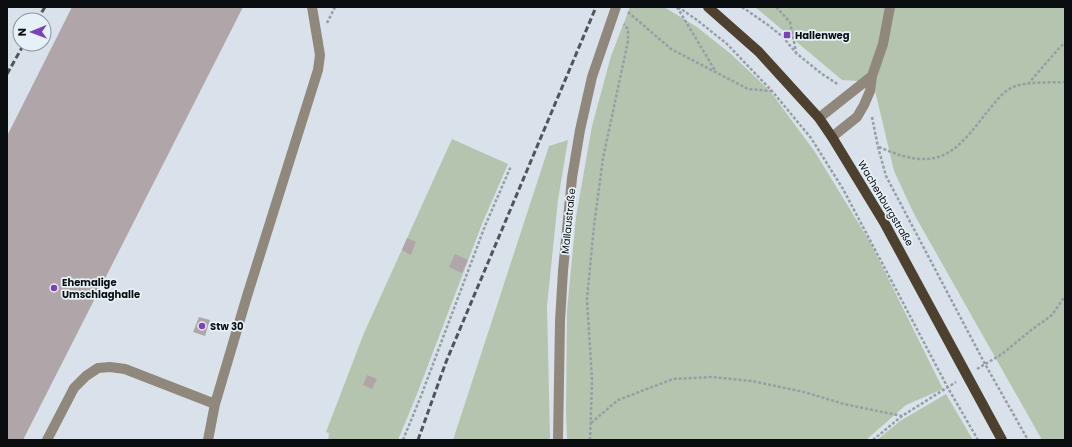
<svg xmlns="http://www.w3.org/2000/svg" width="1072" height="447" font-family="Poppins,sans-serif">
  <rect width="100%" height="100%" fill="#d9e2ea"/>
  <path fill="#b5c4ae" d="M630 7H664L697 27 731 54 770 91 815 152 870 242 943 389 906 405 866 440H567L566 412 567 310 576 217 592 126 611 56Z
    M755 7H1065V440H1042L914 214 894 171 873 82 842 80Z
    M452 139 508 164 482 224 417 394 398 440H328L329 433 326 432 364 333Z
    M568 140 558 200 547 306 550 438 548 440H453L549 146Z
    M946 394 973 440H877L900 421Z"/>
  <path fill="#b0a5a9" d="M72 7H243L23 440H7V136Z
    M407 238 416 242 411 255 402 250Z
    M455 254 468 260 462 273 449 267Z
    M199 317 210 320 205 336 193 332Z
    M367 375 377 379 372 389 363 385Z"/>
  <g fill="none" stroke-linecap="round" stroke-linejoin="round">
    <path stroke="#979ea5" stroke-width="2.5" stroke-dasharray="3 2" stroke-linecap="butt" d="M677 7 716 72
      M678 7 697 20 727 44 772 91 811 138 843 189 948 388 978 440
      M742 7 768 25 783 37 796 53 822 74 839 85
      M776 7 790 22 796 52
      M628 12 671 49 748 89 771 91
      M327 23 335 7
      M1028 84 1060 47 1065 43
      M872 117 878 147 886 176 985 364 1028 440
      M879 147C897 155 921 164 941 156 960 149 975 127 987 112 994 104 1003 91 1013 87 1029 81 1048 83 1065 82
      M977 369 1002 354 1030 331 1052 315 1065 296
      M591 423 618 400 673 379 711 377 752 381 804 392 844 404 902 416
      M403 440 421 396 485 226 511 166
      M590 440 592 380 587 299 594 226 603 158 628 41V29L624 24
      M873 440 902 416 956 382"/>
    <path stroke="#90877d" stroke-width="10" d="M819 118 872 76
      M832 137 857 117 864 105 870 91 872 76 883 44 890 7
      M47 440 74 388 86 376 98 368 110 367 125 369 215 404
      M208 440 215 404 247 296 318 70 320 55 312 7
      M558 440 560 321 563 271 572 178 580 130 592 77 616 7"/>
    <path stroke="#4e402e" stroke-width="10" d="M708 7 759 52 819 118 832 137 885 224 1002 440"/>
    <path stroke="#50555a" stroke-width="3" stroke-dasharray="6 3" stroke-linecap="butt" d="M37 20 45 7
      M7 74 24 44
      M418 440 446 362 596 7"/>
  </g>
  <g fill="#7d41b7" stroke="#e6f0f7" stroke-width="1.5">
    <rect x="783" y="31" width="8" height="8" rx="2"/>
    <circle cx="54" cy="288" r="4"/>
    <circle cx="202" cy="326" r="4"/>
  </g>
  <g text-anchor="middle" stroke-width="3.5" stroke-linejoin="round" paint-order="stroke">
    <g font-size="10" font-weight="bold" fill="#0b0e11" stroke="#e6f0f7" text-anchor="start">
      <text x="795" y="39">Hallenweg</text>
      <text x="62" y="286">Ehemalige<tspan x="62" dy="12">Umschlaghalle</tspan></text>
      <text x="210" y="330">Stw 30</text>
    </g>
    <g font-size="10" fill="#0b0e11" stroke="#e6f0f7">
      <text transform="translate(886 203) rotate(59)" y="4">Wachenburgstraße</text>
      <text transform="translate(568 221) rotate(-84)" y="4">Mallaustraße</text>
    </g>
  </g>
  <rect width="1072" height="447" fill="none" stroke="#0b0e11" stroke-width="16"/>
  <g transform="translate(32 32) rotate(269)"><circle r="19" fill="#e6f0f7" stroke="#8e969b"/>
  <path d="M0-3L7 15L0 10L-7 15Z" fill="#7d41b7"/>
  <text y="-6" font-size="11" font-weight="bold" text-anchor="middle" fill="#0b0e11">N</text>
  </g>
</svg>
